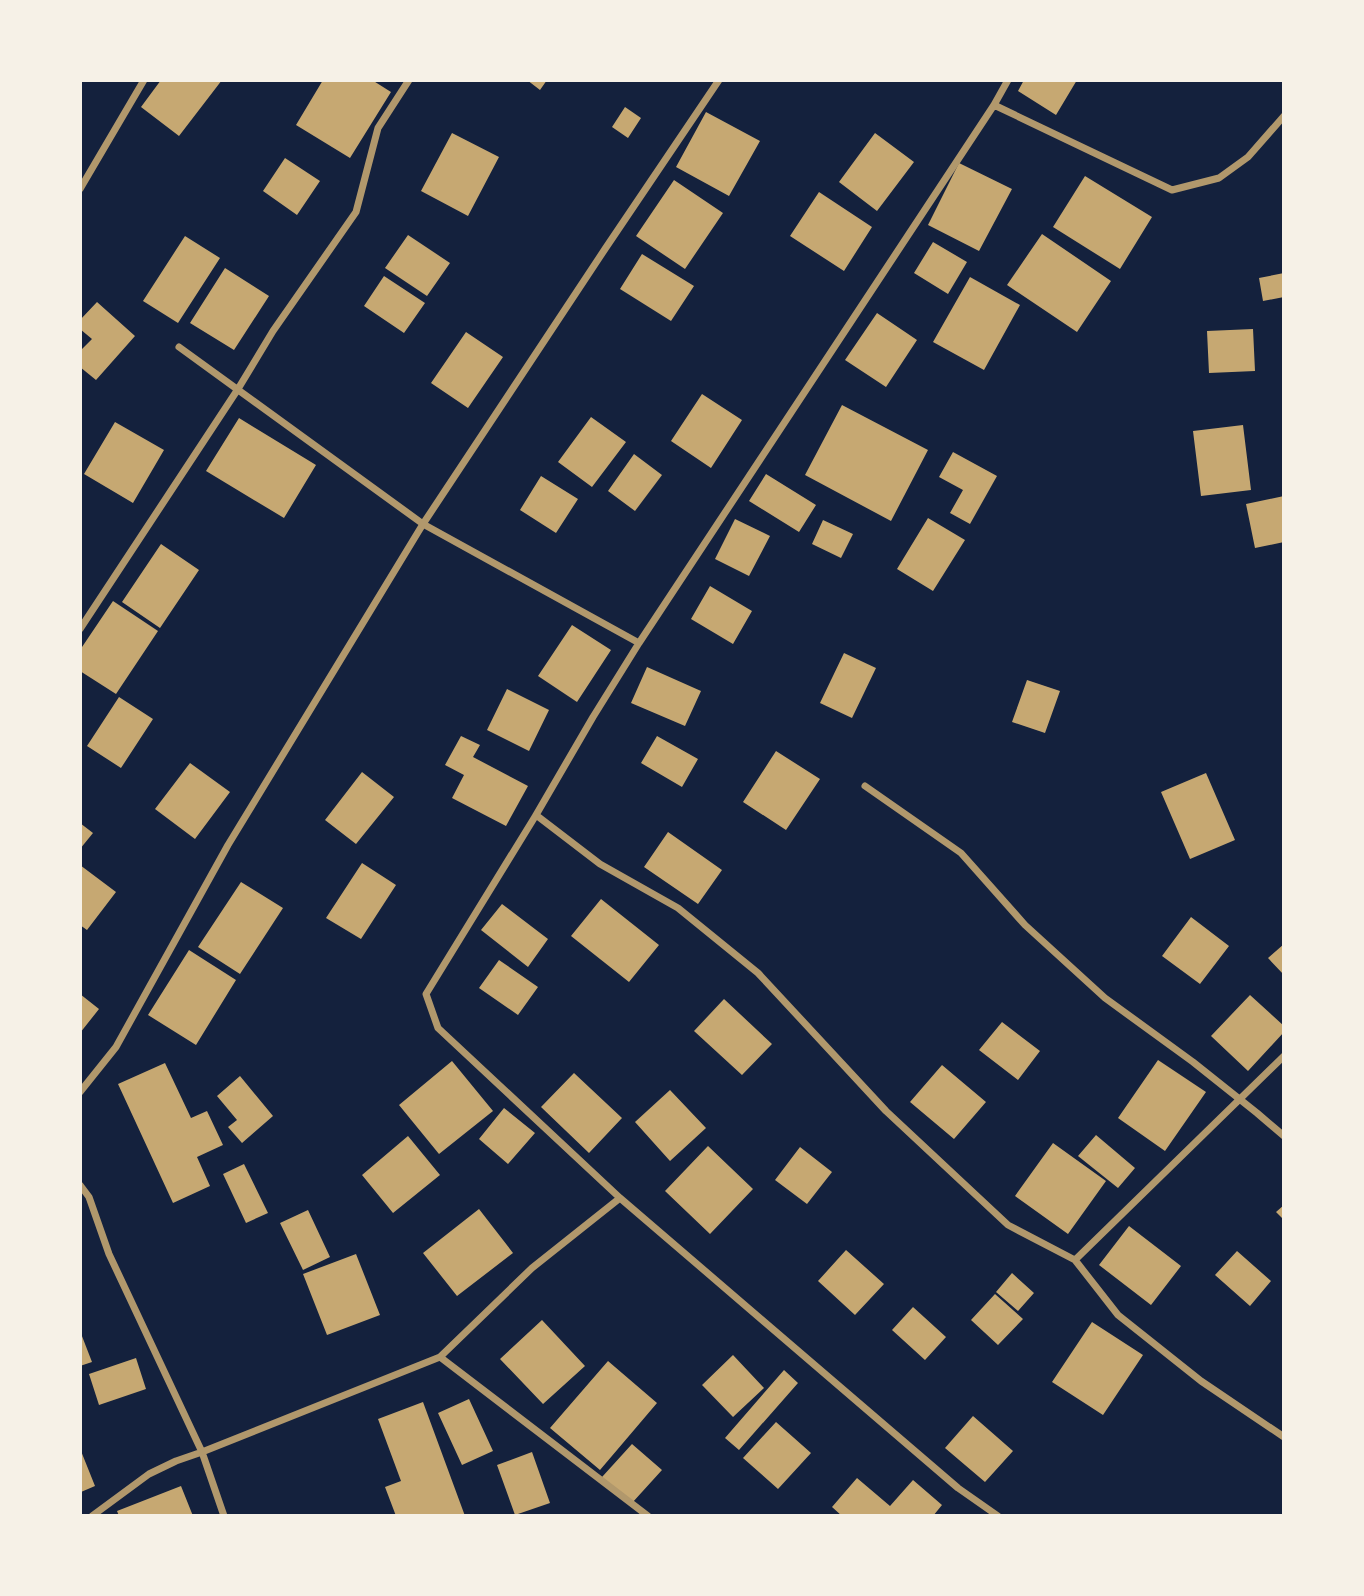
<svg xmlns="http://www.w3.org/2000/svg" width="1364" height="1596" font-family="Commissioner,sans-serif">
  <rect width="100%" height="100%" fill="#14213d"/>
  <path fill="#c6a872" d="M161 80H222L179 136 141 107Z
    M323 80H372L391 92 350 158 296 125Z
    M527 80H547L540 90Z
    M1024 80H1077L1056 115 1018 91Z
    M625 107 641 118 628 138 612 127Z
    M706 112 760 141 729 196 676 167Z
    M452 133 499 157 468 216 421 191Z
    M875 133 914 162 877 211 839 182Z
    M285 158 320 181 297 215 263 191Z
    M959 163 1012 189 979 251 928 225Z
    M1085 176 1152 217 1120 269 1053 227Z
    M674 180 723 213 685 269 636 236Z
    M819 192 872 227 844 271 790 236Z
    M1042 234 1111 281 1077 332 1007 285Z
    M408 235 450 263 427 296 385 268Z
    M185 236 220 258 178 323 143 301Z
    M933 242 967 262 948 294 914 273Z
    M642 254 694 286 671 321 620 289Z
    M225 268 269 296 234 350 190 323Z
    M1284 273V297L1263 301 1259 278Z
    M384 276 425 303 404 333 364 306Z
    M970 277 1020 305 984 370 933 342Z
    M97 302 135 336 96 380 80 367V351L92 339 80 329V320Z
    M877 313 917 340 886 387 845 360Z
    M1253 329 1255 371 1209 373 1207 331Z
    M466 332 503 357 468 408 431 383Z
    M702 394 742 420 711 468 671 441Z
    M842 405 928 450 891 521 805 475Z
    M591 417 626 442 592 487 558 462Z
    M239 418 316 465 284 518 206 471Z
    M115 422 164 450 133 503 84 474Z
    M1243 425 1251 490 1201 496 1193 431Z
    M953 452 997 476 970 524 950 513 963 490 939 477Z
    M634 454 662 475 635 511 608 491Z
    M766 474 816 505 799 532 749 501Z
    M541 476 578 499 556 533 520 510Z
    M1284 496V542L1255 548 1246 504Z
    M928 518 965 540 933 591 897 569Z
    M735 519 770 536 749 576 715 559Z
    M823 520 853 534 841 558 812 544Z
    M161 544 199 570 160 628 122 602Z
    M710 586 752 611 733 644 691 619Z
    M113 601 158 631 116 694 80 671V650Z
    M572 625 611 650 577 702 538 676Z
    M844 653 876 668 852 718 820 703Z
    M647 667 701 691 685 726 631 703Z
    M1027 680 1060 691 1045 733 1012 722Z
    M507 689 549 710 529 751 487 730Z
    M119 697 153 719 121 768 87 746Z
    M461 736 480 745 473 757 528 786 506 826 452 798 464 775 445 765Z
    M657 736 698 759 682 787 641 763Z
    M776 751 820 779 786 830 743 802Z
    M190 763 230 792 195 839 155 809Z
    M362 772 394 797 356 844 325 820Z
    M1206 773 1235 840 1190 859 1161 792Z
    M80 823 93 833 80 849Z
    M668 832 722 870 698 904 644 867Z
    M362 863 396 885 361 939 326 918Z
    M80 865 116 892 87 930 80 925Z
    M241 882 283 908 240 974 198 947Z
    M601 899 659 945 629 982 571 936Z
    M502 904 548 939 528 967 481 930Z
    M1191 917 1229 946 1200 984 1162 956Z
    M1284 944V975L1268 958Z
    M189 950 236 980 196 1045 148 1015Z
    M499 960 538 987 518 1015 479 988Z
    M80 994 99 1009 80 1033Z
    M1250 995 1284 1026V1032L1248 1071 1211 1036Z
    M724 999 772 1044 742 1075 694 1031Z
    M1002 1022 1040 1051 1018 1080 979 1050Z
    M1158 1060 1206 1092 1165 1151 1118 1118Z
    M452 1061 493 1111 439 1154 399 1105Z
    M165 1063 191 1118 207 1111 223 1145 197 1157 210 1186 173 1203 118 1084Z
    M942 1065 986 1102 954 1139 910 1102Z
    M574 1073 622 1118 589 1153 541 1107Z
    M240 1076 273 1116 242 1143 228 1127 237 1120 217 1096Z
    M670 1090 706 1128 670 1161 635 1122Z
    M504 1108 535 1133 508 1164 479 1139Z
    M1096 1135 1135 1168 1118 1188 1078 1156Z
    M408 1136 440 1175 393 1213 362 1175Z
    M1053 1143 1106 1181 1068 1234 1015 1196Z
    M708 1146 753 1189 710 1234 665 1191Z
    M800 1147 832 1172 807 1204 775 1180Z
    M244 1164 268 1213 246 1223 223 1174Z
    M1284 1205V1220L1276 1212Z
    M479 1209 513 1253 457 1296 423 1253Z
    M308 1210 330 1257 303 1270 280 1223Z
    M1129 1226 1181 1266 1151 1305 1099 1265Z
    M846 1250 884 1284 855 1315 818 1281Z
    M1237 1251 1271 1281 1250 1306 1215 1275Z
    M356 1254 380 1315 327 1335 303 1274Z
    M1012 1273 1034 1293 1018 1311 996 1292Z
    M995 1294 1023 1319 998 1345 971 1320Z
    M913 1307 946 1337 925 1360 892 1330Z
    M542 1320 585 1366 543 1404 500 1359Z
    M1092 1322 1143 1355 1103 1415 1052 1382Z
    M80 1331 92 1362 80 1366Z
    M733 1355 764 1388 733 1417 702 1385Z
    M136 1358 146 1389 99 1405 89 1374Z
    M608 1361 657 1403 600 1470 550 1428Z
    M784 1370 798 1383 739 1450 725 1438Z
    M469 1399 493 1451 462 1465 438 1413Z
    M423 1402 465 1516H396L385 1487 401 1481 378 1419Z
    M973 1416 1013 1451 985 1482 945 1448Z
    M776 1422 811 1453 778 1489 743 1458Z
    M632 1444 662 1470 632 1503 602 1477Z
    M81 1451 95 1486 81 1492Z
    M532 1452 550 1503 515 1515 497 1465Z
    M857 1478 890 1506 913 1480 942 1505 933 1516H885L883 1514 882 1516H842L832 1507Z
    M181 1486 193 1516H119L117 1511Z"/>
  <g fill="none" stroke-linecap="round" stroke-linejoin="round">
    <path stroke="#b1986c" stroke-width="7" d="M1008 80 994 105 1172 190 1219 178 1248 157 1284 116
      M994 105 639 643 593 717 536 815 426 994 438 1028 620 1198 958 1488 998 1516
      M80 189 144 80
      M179 347 423 524 639 643
      M80 629 238 389 273 331 356 212 378 128 409 80
      M865 786 961 853 1025 925 1105 998 1193 1062 1257 1113 1284 1136
      M536 815 600 864 678 908 758 973 886 1111 1008 1225 1075 1260 1118 1315 1201 1381 1284 1437
      M80 1092 116 1047 228 845 423 524 605 249 719 80
      M80 1185 89 1197 109 1254 202 1452 224 1516
      M1075 1260 1284 1056
      M440 1357 648 1516
      M92 1516 149 1474 176 1461 202 1452 440 1357 532 1268 620 1198"/>
  </g>
  <rect width="1364" height="1596" fill="none" stroke="#f6f1e7" stroke-width="164"/>
</svg>
